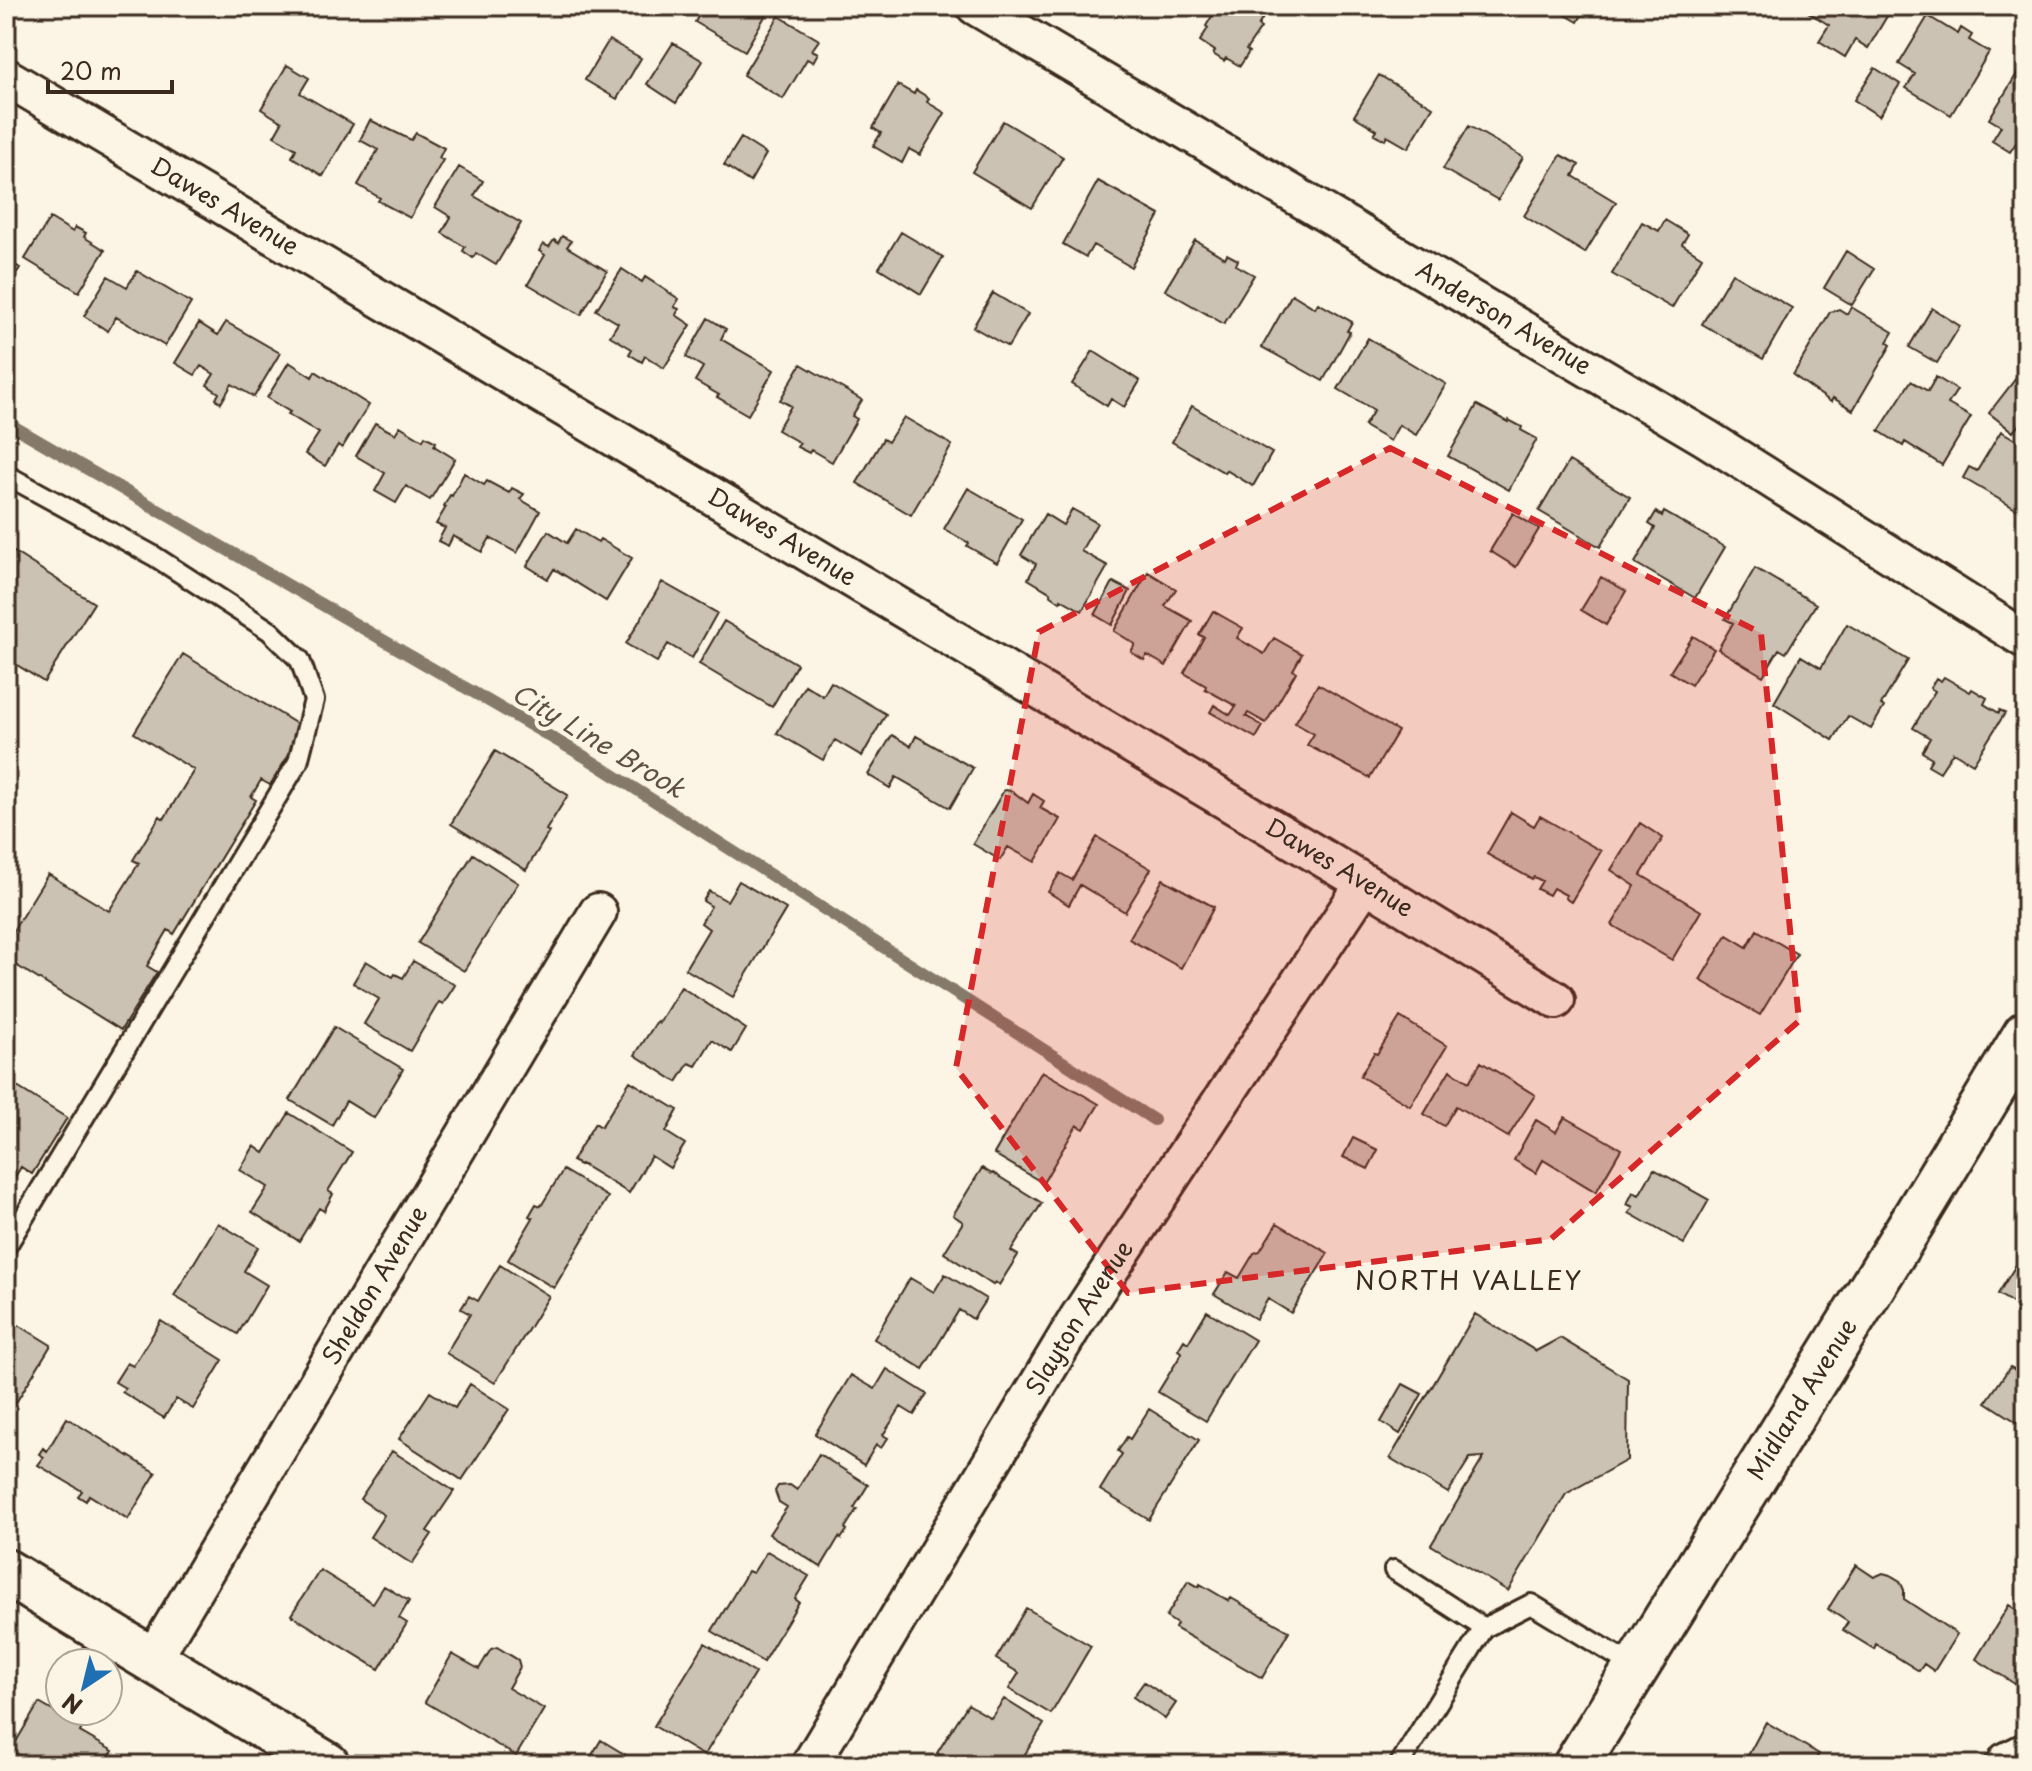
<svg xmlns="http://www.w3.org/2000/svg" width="2032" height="1771" font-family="'Playpen Sans',sans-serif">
  <rect width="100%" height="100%" fill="#fcf5e5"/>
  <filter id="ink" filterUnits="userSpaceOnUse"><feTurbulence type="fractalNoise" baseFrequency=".0125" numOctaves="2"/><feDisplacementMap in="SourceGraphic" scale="16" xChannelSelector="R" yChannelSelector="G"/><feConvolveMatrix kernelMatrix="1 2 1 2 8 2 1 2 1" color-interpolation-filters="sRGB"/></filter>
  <g filter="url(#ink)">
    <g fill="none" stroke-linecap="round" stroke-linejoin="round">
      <path stroke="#85796b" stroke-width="12" d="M6 422 587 758 1154 1120"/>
    </g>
    <path fill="#ccc2b3" stroke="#3b2a1e" stroke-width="2" d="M704 6H771L745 51 695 22Z
      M1218 6H1270L1258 26 1261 28 1246 50 1249 52 1240 66 1226 58 1224 61 1213 54 1215 51 1200 41 1208 28 1206 26Z
      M1550 6H1587L1578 22Z
      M1812 6H1893L1868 48 1855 40 1845 57 1819 41 1829 25 1808 12Z
      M779 16 819 40 812 50 818 53 813 62 807 59 783 99 743 75Z
      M1928 16 1958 34 1961 28 1972 35 1969 40 1989 52 1951 115 1906 88 1915 74 1899 64Z
      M609 40 641 58 617 99 585 80Z
      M673 43 703 61 676 103 647 84Z
      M287 65 309 78 300 93 353 124 323 176 292 157 296 149 274 136 282 122 261 109Z
      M1875 68 1900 84 1879 116 1854 100Z
      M2020 69 2026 72V140L2020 137 2010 152 1992 141 2001 126 1989 119Z
      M1379 75 1433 107 1408 148 1387 136 1385 140 1374 134 1377 130 1354 116Z
      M898 85 914 94 916 90 929 98 927 102 945 113 920 155 909 149 902 163 873 146 881 133 873 128Z
      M370 120 411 140 416 133 444 148 439 158 443 160 410 218 378 201 380 198 358 185 378 150 360 140Z
      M1003 121 1063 157 1032 208 972 172Z
      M1469 126 1523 157 1498 200 1443 169Z
      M741 138 766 154 750 182 724 165Z
      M1561 155 1579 165 1573 176 1616 202 1585 253 1524 216Z
      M459 167 483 181 474 196 521 223 496 265 476 253 473 258 463 251 465 247 442 233 451 217 435 207Z
      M1098 181 1160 215 1131 267 1093 245 1086 257 1063 244Z
      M50 218 73 232 75 227 86 233 84 237 105 250 79 292 25 259Z
      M1665 220 1688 234 1682 244 1702 257 1672 308 1612 274 1642 222 1659 231Z
      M901 232 943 257 921 294 879 268Z
      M562 236 571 241 567 247 607 271 581 315 528 284 545 255 539 251 543 244 549 247 554 240 558 243Z
      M1195 240 1225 258 1227 254 1238 260 1236 265 1254 275 1224 324 1165 290Z
      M1846 251 1874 269 1852 305 1824 288Z
      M6 259 20 268 6 290Z
      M622 269 642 282 645 277 679 299 674 307 679 309 676 315 691 325 664 368 645 356 642 362 629 354 632 349 610 336 618 323 596 310Z
      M137 271 191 303 165 346 116 317 108 331 84 316 108 276 127 287Z
      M1732 273 1792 308 1763 359 1702 324Z
      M993 293 1028 314 1008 347 973 327Z
      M1292 294 1315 308 1318 303 1352 322 1347 331 1350 332 1323 381 1262 347Z
      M1851 307 1893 332 1887 342 1891 345 1853 410 1833 398 1831 402 1793 375 1830 312 1839 309 1847 314Z
      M1932 308 1960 326 1937 363 1909 347Z
      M708 318 726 329 721 339 774 370 748 415 717 397 719 395 695 381 703 367 686 357Z
      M226 322 280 353 254 397 232 384 221 403 216 399 219 393 207 385 214 374 201 366 195 375 175 363 199 323 218 335Z
      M1368 338 1446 384 1416 435 1399 425 1390 441 1364 426 1374 410 1338 389Z
      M1093 351 1140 381 1124 407 1111 399 1107 406 1072 384Z
      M289 362 312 377 315 371 369 405 342 448 338 445 325 466 305 454 319 433 288 414 290 412 267 398Z
      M801 364 862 400 852 416 857 419 832 462 811 450 809 453 797 447 800 443 777 430 791 406 780 400Z
      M1936 377 1957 390 1948 404 1971 417 1942 465 1905 442 1903 446 1879 431 1911 381 1928 391Z
      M2017 377 2026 384V416L2013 432 1989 413Z
      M1477 405 1508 422 1509 420 1522 427 1521 430 1537 439 1509 490 1448 456Z
      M1192 406 1272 453 1253 486 1226 470 1225 473 1172 442Z
      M904 417 952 445 911 515 857 483 883 439 888 442Z
      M375 423 395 434 400 426 423 440 425 436 436 442 434 446 455 459 430 500 406 486 396 503 375 491 385 473 356 456Z
      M2001 431 2026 446V515L1963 478 1969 467 1977 471Z
      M1569 461 1630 497 1600 547 1539 511Z
      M464 473 484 485 487 481 509 493 512 488 524 494 520 499 540 511 517 553 490 538 482 552 453 536 448 546 438 541 445 528 436 524 446 507 444 506 450 495 452 496Z
      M968 488 1022 519 997 563 967 546 969 543 944 529Z
      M1072 509 1097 523 1081 551 1108 566 1082 611 1061 599 1060 602 1050 595 1051 593 1028 579 1036 564 1021 555 1045 514 1063 525Z
      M1656 512 1662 516 1664 512 1725 547 1695 598 1635 563 1655 528 1649 524Z
      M1513 513 1539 529 1516 567 1490 551Z
      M576 529 598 542 600 539 632 558 606 601 554 569 548 579 527 566 548 531 567 543Z
      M6 547 94 603 44 682 6 658Z
      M1755 568 1816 604 1786 653 1779 649 1763 676 1718 649 1733 623 1725 619Z
      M1148 572 1176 589 1165 606 1192 621 1166 666 1147 655 1144 660 1131 652 1135 644 1114 631Z
      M1601 577 1626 591 1606 625 1581 610Z
      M662 582 717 613 692 658 668 644 657 662 626 644Z
      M1113 582 1130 591 1112 625 1095 615Z
      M1213 611 1243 628 1237 638 1264 654 1274 638 1302 654 1293 670 1296 672 1266 723 1248 713 1246 716 1263 726 1256 738 1210 712 1214 705 1230 715 1236 706 1205 689 1206 686 1184 673 1204 637 1199 635Z
      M724 621 797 664 772 707 699 664Z
      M1847 624 1908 660 1881 705 1884 707 1871 729 1848 716 1833 740 1774 703 1801 656 1821 668Z
      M1693 636 1714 649 1691 685 1670 672Z
      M183 654 305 729 270 785 261 780 251 797 256 800 174 934 168 930 147 966 157 972 121 1030 6 959V942L48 874 109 911 139 863 133 860 160 816 164 819 194 770 134 733Z
      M1944 677 1970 692 1972 689 1987 698 1984 704 1999 713 2000 710 2005 713 1973 764 1953 752 1940 772 1928 765 1932 758 1922 752 1930 738 1913 728 1935 691 1930 688 1936 678 1941 681Z
      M831 682 886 714 862 756 835 740 823 760 777 733 805 685 823 696Z
      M1318 684 1398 731 1370 778 1307 745 1314 734 1295 723Z
      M892 735 911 746 916 736 973 768 950 808 896 777 890 788 868 775Z
      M495 751 568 795 546 830 549 832 526 870 451 824Z
      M1004 790 1012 791 1028 803 1033 794 1044 801 1040 808 1060 819 1035 862 1008 847 1000 860 973 844Z
      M1511 812 1534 826 1540 816 1601 851 1571 902 1565 898 1566 895 1553 888 1549 895 1537 889 1542 881 1534 877 1532 879 1487 854Z
      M1640 823 1663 838 1641 875 1701 911 1672 960 1612 925 1635 886 1611 870Z
      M1097 837 1151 869 1125 912 1080 885 1069 905 1048 892 1060 873 1072 880Z
      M473 854 518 883 464 971 418 943Z
      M1163 879 1214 907 1181 968 1129 939Z
      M739 881 786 909 733 997 685 969 709 929 701 923 711 906 703 901 709 891 727 901Z
      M1757 930 1797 954 1760 1015 1700 980 1727 935 1747 947Z
      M366 961 393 977 395 974 403 978 413 961 455 985 443 1004 439 1002 410 1051 364 1024 379 999 353 983Z
      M681 987 746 1029 732 1052 712 1040 696 1066 689 1063 677 1082 635 1055 657 1021 659 1023Z
      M1400 1017 1447 1046 1410 1106 1360 1076 1374 1053 1377 1054Z
      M334 1027 403 1069 374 1118 346 1101 332 1125 290 1100Z
      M1481 1062 1535 1095 1508 1137 1456 1106 1444 1126 1424 1114 1450 1070 1469 1082Z
      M1042 1071 1099 1104 1084 1129 1077 1125 1043 1183 994 1154Z
      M6 1080 67 1118 32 1174 21 1167 6 1192Z
      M630 1081 678 1110 666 1132 685 1144 670 1168 651 1156 629 1193 581 1164 580 1165 572 1161 595 1123 601 1127Z
      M289 1113 352 1152 328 1191 333 1194 324 1211 319 1208 299 1241 252 1212 268 1187 240 1170 254 1146 264 1153Z
      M1565 1117 1621 1149 1596 1192 1543 1160 1536 1173 1514 1160 1536 1120 1556 1132Z
      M1353 1138 1378 1150 1368 1169 1343 1157Z
      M982 1168 992 1174 993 1173 1042 1203 1011 1251 1018 1255 999 1285 995 1282 993 1285 944 1253 963 1222 953 1215Z
      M1654 1169 1709 1200 1684 1244 1629 1213 1633 1207 1627 1204 1633 1192 1639 1195Z
      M563 1170 608 1197 554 1288 508 1260 533 1218 529 1216 536 1204 541 1206Z
      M218 1223 258 1247 244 1271 267 1285 238 1334 174 1296Z
      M1277 1223 1328 1253 1291 1313 1268 1299 1256 1319 1214 1294 1228 1272 1239 1278 1254 1253 1260 1251Z
      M2026 1249V1311L1998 1294Z
      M500 1265 549 1296 495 1383 446 1353 470 1314 461 1309 469 1296 478 1301Z
      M945 1274 986 1299 973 1319 959 1310 923 1369 874 1339 910 1278 934 1292Z
      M1207 1311 1255 1340 1206 1421 1158 1392 1182 1353 1178 1350 1184 1340 1188 1343Z
      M1475 1314 1536 1351 1560 1338 1628 1379 1627 1460 1566 1494 1508 1591 1431 1545 1484 1457 1470 1458 1448 1493 1390 1458Z
      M9 1319 51 1345 6 1419V1323Z
      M161 1321 223 1360 193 1409 176 1399 164 1418 122 1392 125 1388 115 1382 127 1363 133 1366Z
      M2010 1367 2026 1375V1428L1986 1402Z
      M887 1369 927 1394 914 1415 901 1407 883 1435 888 1438 881 1448 876 1445 864 1465 815 1434 851 1375 875 1389Z
      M470 1384 509 1409 462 1480 399 1439 430 1392 455 1408Z
      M1403 1384 1422 1394 1400 1434 1381 1422Z
      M1149 1409 1199 1440 1149 1520 1100 1490 1122 1454 1118 1451 1127 1437 1130 1439Z
      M67 1418 156 1473 128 1519 89 1495 86 1501 78 1496 82 1491 38 1465 44 1457 39 1454 43 1448 47 1451Z
      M392 1451 454 1491 427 1531 432 1534 412 1564 370 1537 384 1515 360 1499Z
      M819 1454 868 1485 854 1508 857 1509 845 1528 847 1530 841 1539 839 1537 821 1567 769 1534 787 1507 779 1502 775 1491 778 1486 790 1485 797 1490Z
      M767 1551 809 1576 795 1599 799 1602 763 1662 712 1631 748 1571 753 1573Z
      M1856 1565 1874 1577 1883 1573 1890 1575 1900 1581 1904 1590V1599L1957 1634 1934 1671 1924 1664 1919 1671 1876 1644 1874 1649 1843 1630 1848 1622 1828 1609Z
      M320 1570 373 1603 384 1586 409 1601 399 1618 407 1623 379 1669 291 1615Z
      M1188 1581 1199 1587 1200 1584 1229 1601 1231 1598 1289 1631 1262 1678 1175 1628 1177 1624 1166 1617Z
      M2009 1605 2026 1616V1674L2018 1686 1976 1659Z
      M1026 1608 1091 1646 1051 1714 1009 1689 1019 1673 996 1659Z
      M705 1643 755 1673 704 1756 654 1726Z
      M497 1647 518 1660 520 1667 508 1688 544 1709 516 1756 425 1702 452 1654 479 1669 491 1649Z
      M1144 1682 1176 1703 1165 1719 1133 1697Z
      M1004 1699 1044 1724 1018 1765H956L937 1753 968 1704 991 1718Z
      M39 1703 82 1728 80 1732 113 1751 104 1765H36L11 1750Z
      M1766 1722 1819 1754 1812 1765H1743Z
      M601 1740 642 1765H586Z"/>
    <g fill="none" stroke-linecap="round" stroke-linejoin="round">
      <defs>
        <path id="lane" d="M6 476 10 477 154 556 270 631 300 660 314 700 298 762 6 1247
          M1394 1570 1484 1628 1531 1604 1637 1668
          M1399 1765 1484 1628
          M1994 1765 2001 1754 2019 1745 2026 1749"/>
        <g id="street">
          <path id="s1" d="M975 6 1706 438 2026 640"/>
          <path id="s2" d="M6 77 1365 883 1556 1000"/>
          <path id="s3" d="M152 1660 598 912"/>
          <path id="s4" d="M810 1765 1078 1318 1365 883"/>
        </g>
        <g id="secondary">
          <path d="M6 1572 327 1765"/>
          <path id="s5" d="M1576 1765 1911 1224 2026 1034"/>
        </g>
      </defs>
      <use href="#lane" stroke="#3b2a1e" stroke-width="24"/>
      <use href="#street" stroke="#3b2a1e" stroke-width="42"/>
      <use href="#secondary" stroke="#3b2a1e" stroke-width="50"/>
      <use href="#lane" stroke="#fcf5e5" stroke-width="18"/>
      <use href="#street" stroke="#fcf5e5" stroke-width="36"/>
      <use href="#secondary" stroke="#fcf5e5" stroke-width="44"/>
    </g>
  </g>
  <path fill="#d62828" fill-opacity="0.2" stroke="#d62828" stroke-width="6" stroke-dasharray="16 10" stroke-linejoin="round" d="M1390 448 1761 633 1799 1021 1551 1239 1128 1293 956 1068 1039 632Z"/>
  <g text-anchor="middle" stroke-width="8" stroke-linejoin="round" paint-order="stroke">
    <g font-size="24" fill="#3b2a1e" stroke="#fcf5e5">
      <text dy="8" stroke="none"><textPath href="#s2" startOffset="254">Dawes Avenue</textPath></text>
      <text dy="8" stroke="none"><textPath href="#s1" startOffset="614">Anderson Avenue</textPath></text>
      <text dy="8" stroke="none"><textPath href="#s2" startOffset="902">Dawes Avenue</textPath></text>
      <text dy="8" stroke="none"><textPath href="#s2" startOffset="1550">Dawes Avenue</textPath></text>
      <text dy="8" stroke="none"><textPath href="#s3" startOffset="436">Sheldon Avenue</textPath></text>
      <text dy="8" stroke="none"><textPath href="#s4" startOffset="522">Slayton Avenue</textPath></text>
      <text dy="8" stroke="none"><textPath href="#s5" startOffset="430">Midland Avenue</textPath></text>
    </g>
    <g font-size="26" font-style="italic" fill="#605144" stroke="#fcf5e5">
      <text transform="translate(598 741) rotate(31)" y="9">City Line Brook</text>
    </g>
    <g font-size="26" letter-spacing="2" fill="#3b2a1e" stroke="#fcf5e5">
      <text x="1469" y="1290">NORTH VALLEY</text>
    </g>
  </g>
  <rect width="2032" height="1771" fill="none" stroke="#fcf5e5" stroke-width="32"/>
  <rect x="16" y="16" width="2000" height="1739" fill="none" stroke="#3b2a1e" stroke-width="3" filter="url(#ink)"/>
  <g transform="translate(84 1687) rotate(215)"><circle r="38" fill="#fcf5e5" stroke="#afa495" stroke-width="2"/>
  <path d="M0-6L14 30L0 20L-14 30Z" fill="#1f6fb2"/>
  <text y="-12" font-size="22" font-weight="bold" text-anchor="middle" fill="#3b2a1e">N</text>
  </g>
  <path d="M48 80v12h124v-12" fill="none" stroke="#3b2a1e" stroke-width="4"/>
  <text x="60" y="80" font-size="24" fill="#3b2a1e" stroke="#fcf5e5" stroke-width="6" paint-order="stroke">20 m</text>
</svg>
